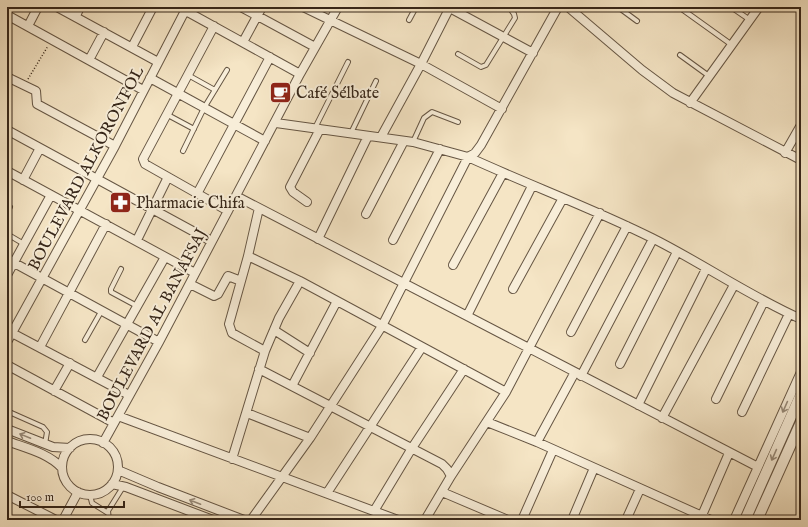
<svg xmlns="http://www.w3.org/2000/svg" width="808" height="527" font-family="'IM FELL English',serif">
  <rect width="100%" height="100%" fill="#f5e5c5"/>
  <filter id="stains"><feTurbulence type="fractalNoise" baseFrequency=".005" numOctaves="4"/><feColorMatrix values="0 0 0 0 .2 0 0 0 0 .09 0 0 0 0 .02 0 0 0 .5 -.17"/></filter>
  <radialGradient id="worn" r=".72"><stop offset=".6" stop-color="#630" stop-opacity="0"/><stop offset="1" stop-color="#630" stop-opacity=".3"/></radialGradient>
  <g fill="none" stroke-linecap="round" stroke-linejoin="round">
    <defs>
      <path id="service" d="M618 7 637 21
        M679 7 732 45
        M731 7 750 20
        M409 20 416 7
        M458 54 481 67 486 65 515 18 514 14 509 7
        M680 55 709 76
        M188 75 215 90
        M166 114 194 129
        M315 128 348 62
        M351 133 376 81
        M413 142 424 118 432 112 458 122
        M183 151 204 108 227 70
        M7 212 10 207
        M7 234 24 244
        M121 269 111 289V292L137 306
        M85 340 102 310
        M7 411 43 427 47 432 45 444
        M90 495 92 503 108 513
        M109 520 108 511 123 487"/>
      <path id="minor" d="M57 7 158 62
        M241 7 315 47
        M303 7 421 64 502 109
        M448 7 533 53
        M568 7 642 70 673 93 801 160
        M186 11 300 74
        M7 15 143 90
        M76 16 80 7
        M28 26 38 7
        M214 26 143 159 145 164 228 211
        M243 42 262 7
        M132 47 153 7
        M89 60 104 32
        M7 77 36 91 37 104 115 146
        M150 78 265 141
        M690 103 759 7
        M276 123 413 142 468 157 475 153 481 145 558 7
        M7 130 211 241
        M381 137 421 64 450 7
        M785 153 801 125
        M7 171 195 273
        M23 180 40 148
        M197 194 270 57
        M236 196 758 467
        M307 202 293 192 290 187 320 129
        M259 208 248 256 229 324 232 333 265 351
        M366 214 404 141
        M318 239 368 136
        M137 240 168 177
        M393 240 440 149
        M248 256 300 281 506 392
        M7 259 159 342
        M453 265 503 173
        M7 275 51 195
        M190 284 214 296 218 294 228 276 241 281
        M513 289 563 198
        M467 316 532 186
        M274 330 310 353
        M571 332 627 226
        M12 333 129 395
        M7 342 115 146 187 7
        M40 347 106 224
        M620 364 677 252
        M7 365 114 423
        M259 369 442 464 447 469 451 476
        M581 376 653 239
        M97 377 165 257
        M292 386 337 301
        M54 391 70 363
        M716 399 764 301
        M638 405 706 269
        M742 412 789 314
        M247 413 310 438
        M118 416 398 520
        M662 418 734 285
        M487 422 537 442 711 520
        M7 429 53 447 70 448
        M62 467a28 28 0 1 1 56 0a28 28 0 1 1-56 0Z
        M7 441C26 448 48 453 62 468
        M537 442 575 372
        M103 443 159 342 300 74 338 7
        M232 459 265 351 279 318 300 281
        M118 470 158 487 244 520
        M112 484 126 487 213 520
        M442 492 508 520
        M327 493 422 347
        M7 495 56 520
        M374 511 412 448 464 369
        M63 520 78 492
        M251 520 310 438 382 326 468 157C529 185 592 208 652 238 702 263 749 296 801 319
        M425 520 451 476 506 392 600 213
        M522 520 553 450
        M572 520 594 468
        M626 520 640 489
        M700 520 729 453
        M734 520 801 372"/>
      <path id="tertiary" d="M745 520 801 394
        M757 520 801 422"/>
    </defs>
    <use href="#service" stroke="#665644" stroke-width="6"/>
    <use href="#minor" stroke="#665644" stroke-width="10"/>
    <use href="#tertiary" stroke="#665644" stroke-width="12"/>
    <path stroke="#362619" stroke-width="1.5" stroke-dasharray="1 2" stroke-linecap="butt" d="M28 79 48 46"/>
    <use href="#service" stroke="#f8eed9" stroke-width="4"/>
    <use href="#minor" stroke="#f8eed9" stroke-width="8"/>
    <use href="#tertiary" stroke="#f8eed9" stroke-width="10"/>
  </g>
  <defs><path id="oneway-shaft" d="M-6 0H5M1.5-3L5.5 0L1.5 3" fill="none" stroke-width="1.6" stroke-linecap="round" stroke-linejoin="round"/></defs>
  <g stroke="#978a79">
    <use href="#oneway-shaft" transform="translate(785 407) rotate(114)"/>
    <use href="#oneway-shaft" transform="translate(25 436) rotate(-158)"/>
    <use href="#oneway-shaft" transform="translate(774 455) rotate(114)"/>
    <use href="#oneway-shaft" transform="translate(195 502) rotate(-159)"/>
  </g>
  <defs>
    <symbol id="cafe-square" viewBox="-11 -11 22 22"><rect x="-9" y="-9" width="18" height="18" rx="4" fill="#8f2418" stroke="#f8eed9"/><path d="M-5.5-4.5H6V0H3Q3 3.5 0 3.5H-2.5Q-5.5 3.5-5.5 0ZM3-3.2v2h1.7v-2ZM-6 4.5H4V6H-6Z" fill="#fff"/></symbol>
    <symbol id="pharmacy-square" viewBox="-11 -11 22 22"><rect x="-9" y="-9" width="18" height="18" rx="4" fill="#8f2418" stroke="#f8eed9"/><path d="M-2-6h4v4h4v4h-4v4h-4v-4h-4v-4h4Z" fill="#fff"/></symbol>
  </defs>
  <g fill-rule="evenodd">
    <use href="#cafe-square" x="268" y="80" width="25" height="25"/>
    <use href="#pharmacy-square" x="108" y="190" width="25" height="25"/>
  </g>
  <g text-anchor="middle" stroke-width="4" stroke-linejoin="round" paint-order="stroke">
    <g font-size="16" fill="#362619" stroke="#f8eed9" text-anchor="start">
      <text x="296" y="98">Café Sélbate</text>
      <text x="136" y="208">Pharmacie Chifa</text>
    </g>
    <g font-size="16" fill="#362619" stroke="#f8eed9">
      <text transform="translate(85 168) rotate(-62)" y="6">BOULEVARD ALKORONFOL</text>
      <text transform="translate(151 324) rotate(-62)" y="6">BOULEVARD AL BANAFSAJ</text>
    </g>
  </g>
  <rect width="808" height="527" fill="none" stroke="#f5e5c5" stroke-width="24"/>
  <rect x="8" y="8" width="792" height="511" fill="none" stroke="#362619" stroke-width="2"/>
  <rect x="12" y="12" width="784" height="503" fill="none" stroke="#362619"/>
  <path d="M20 501v6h104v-6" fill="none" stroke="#362619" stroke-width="2"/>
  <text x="26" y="501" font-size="12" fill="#362619" stroke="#f8eed9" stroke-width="3" paint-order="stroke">100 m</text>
  <rect width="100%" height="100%" filter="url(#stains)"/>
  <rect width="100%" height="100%" fill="url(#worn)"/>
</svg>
